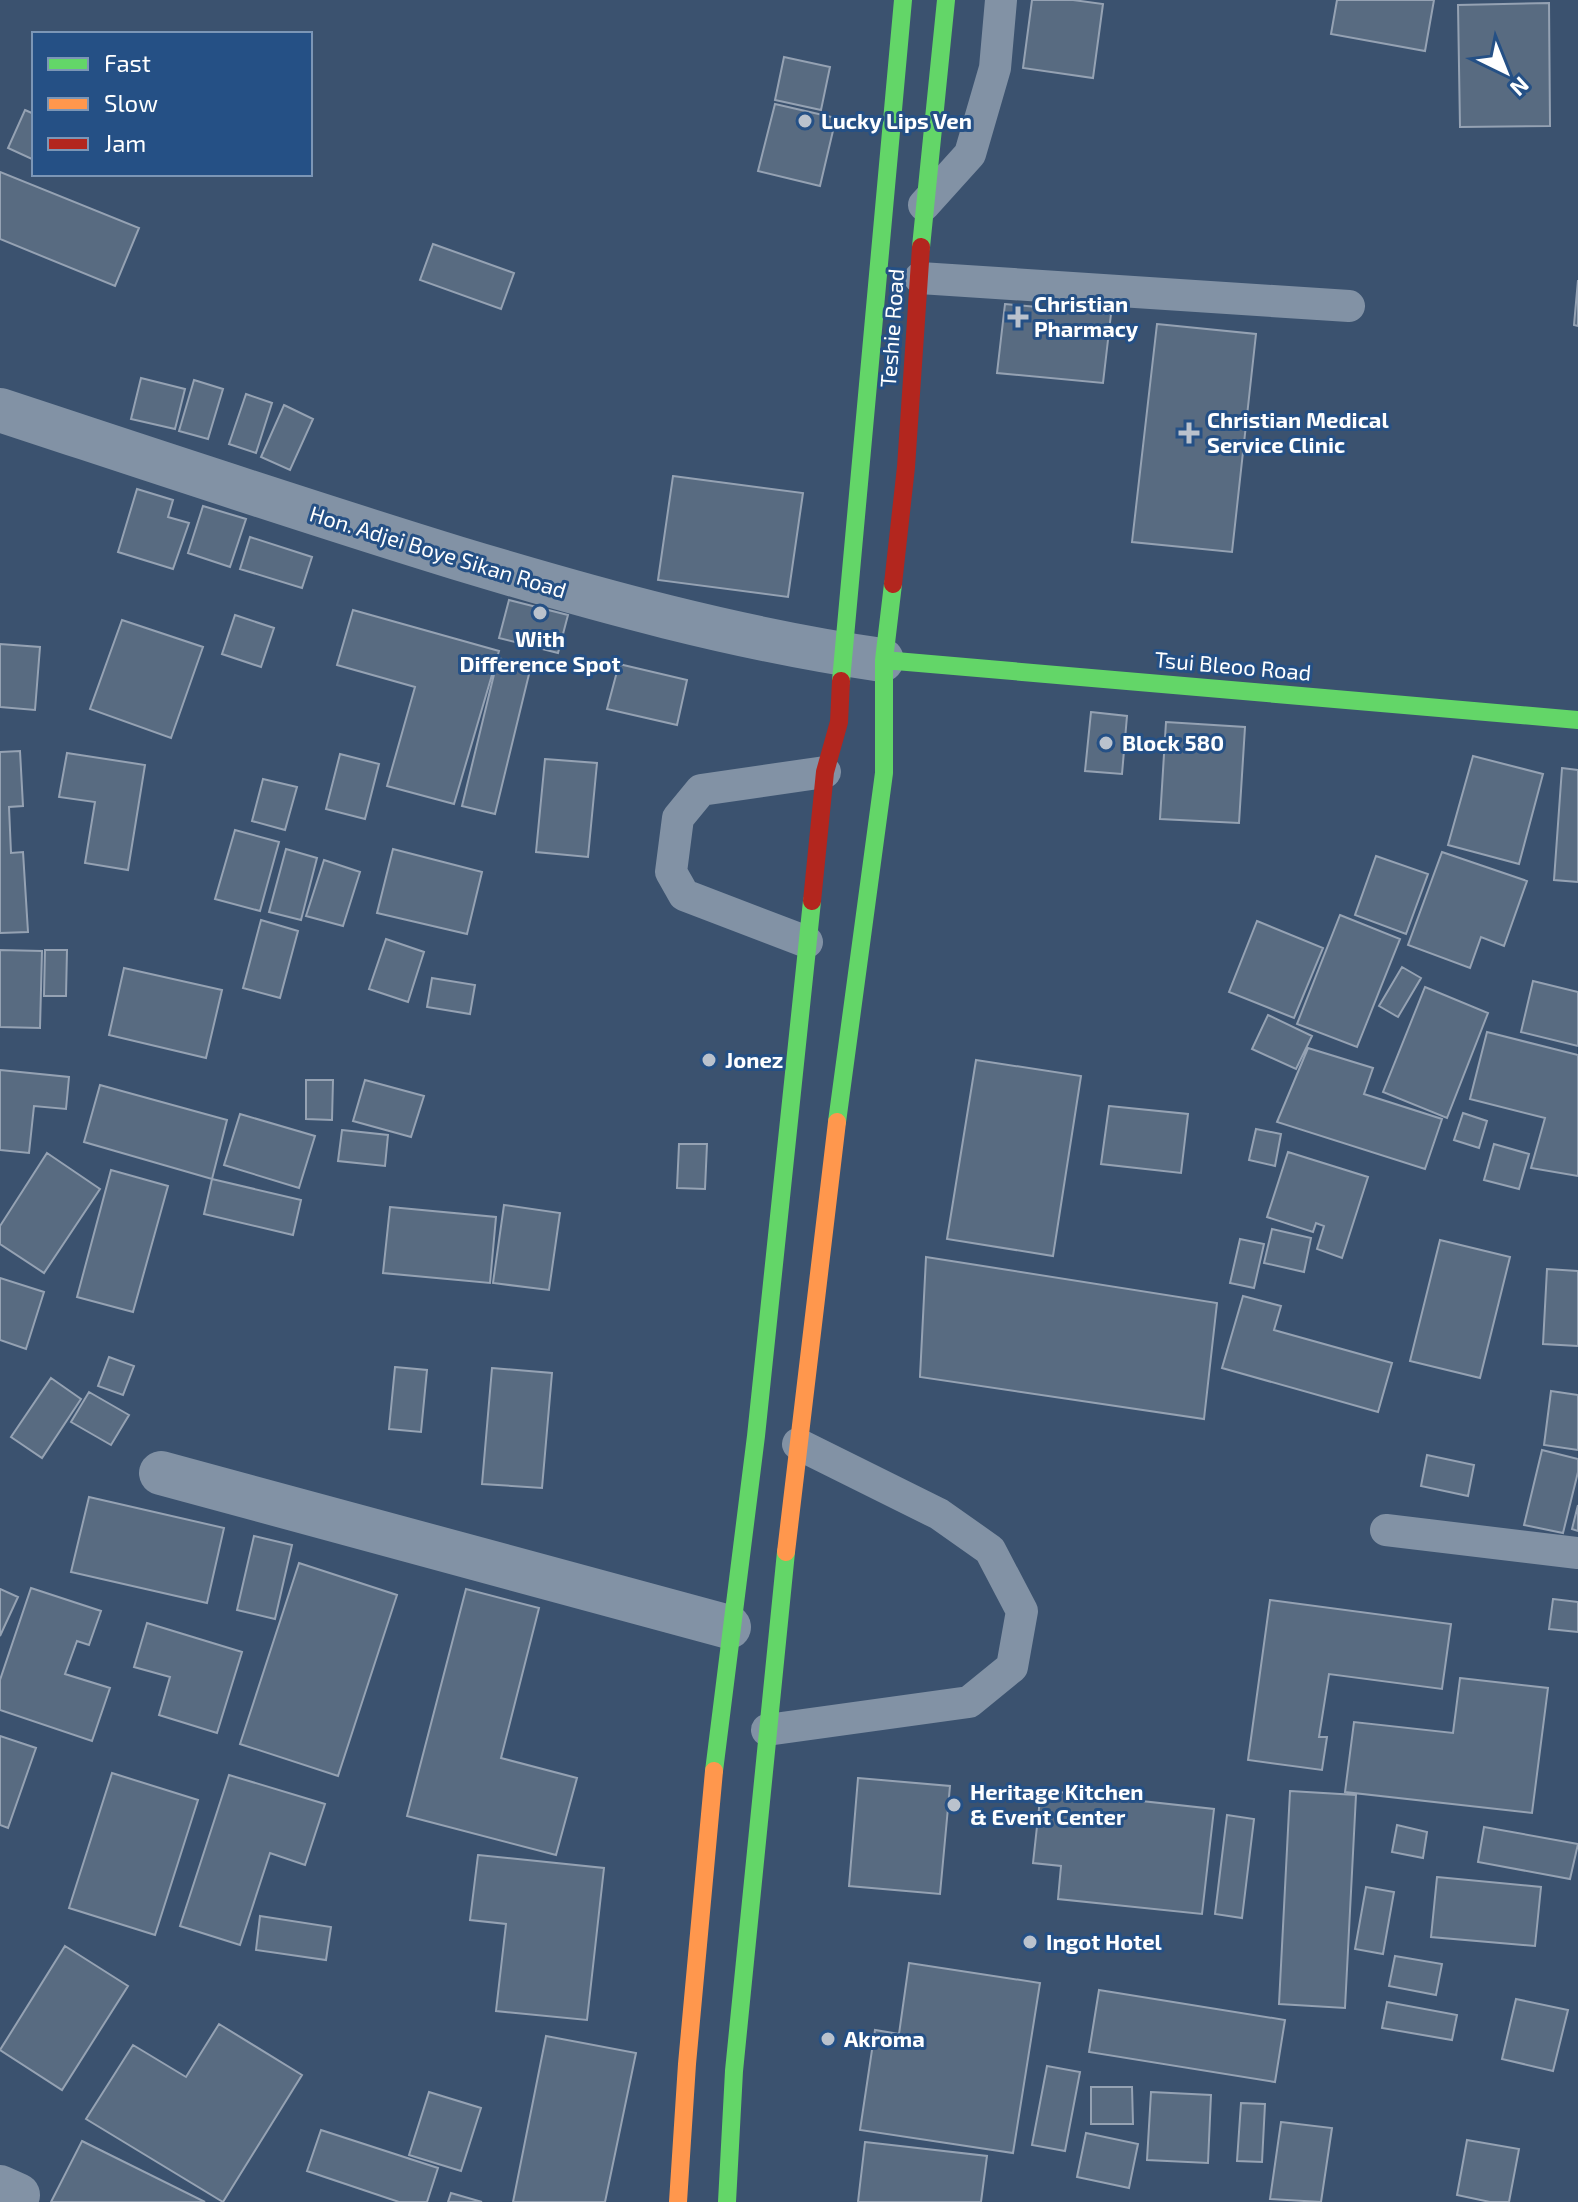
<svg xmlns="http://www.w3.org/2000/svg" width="1578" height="2202" font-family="'Exo 2',sans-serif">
  <rect width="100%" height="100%" fill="#3b526f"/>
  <path fill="#586b81" stroke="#95a2b3" stroke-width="2" d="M1032 0H1073L1103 4 1093 78 1023 68Z
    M1337 0H1434L1425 51 1331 34Z
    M1549 3 1550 126 1460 127 1458 5Z
    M784 57 830 67 821 110 775 100Z
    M775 104 836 118 820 186 758 171Z
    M25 110 34 114V160L8 148Z
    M0 172 139 228 115 286 0 239Z
    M433 244 514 273 501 309 420 280Z
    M1578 280V326L1574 325Z
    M1005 304 1111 314 1103 383 997 373Z
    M1157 324 1256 334 1232 552 1132 542Z
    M141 378 185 389 175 429 131 419Z
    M194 380 223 389 208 439 179 431Z
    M246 394 272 403 256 453 229 444Z
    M284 405 313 419 290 470 261 457Z
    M673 476 803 493 788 597 658 580Z
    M137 489 173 500 168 517 189 523 173 569 118 552Z
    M203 506 246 519 230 567 188 553Z
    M250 537 312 557 302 588 240 569Z
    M509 600 568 615 558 653 499 638Z
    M353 610 499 651 454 804 387 786 415 687 337 665Z
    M235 615 274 628 261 667 222 654Z
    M122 620 203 647 171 738 90 709Z
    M0 644 40 647 35 710 0 707Z
    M498 658 531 666 495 814 462 806Z
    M619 664 687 680 677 725 607 709Z
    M1091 712 1127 716 1122 774 1085 771Z
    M1166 722 1245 727 1239 823 1160 819Z
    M20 751 23 806 9 807 11 853 23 852 28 932 0 933V752Z
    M67 753 145 765 128 870 85 863 95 802 59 797Z
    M340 754 379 764 365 819 326 809Z
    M1473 756 1543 774 1519 864 1448 845Z
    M545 759 597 763 588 857 536 852Z
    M1562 768 1578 770V882L1554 880Z
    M263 779 297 787 285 830 252 821Z
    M235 830 279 842 260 911 215 899Z
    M286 849 317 858 301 920 269 912Z
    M393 849 482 872 467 934 377 913Z
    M1442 852 1527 881 1504 946 1481 937 1470 968 1408 945Z
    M1376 856 1428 874 1406 934 1355 915Z
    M324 860 360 872 343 926 306 916Z
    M1340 915 1400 939 1357 1047 1297 1024Z
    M261 920 298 931 280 998 243 988Z
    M1257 921 1323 948 1294 1018 1229 992Z
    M386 939 424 952 408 1002 369 989Z
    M0 950 42 951 40 1028 0 1027Z
    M45 950H67L66 996H44Z
    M1402 967 1421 978 1398 1017 1379 1006Z
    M124 968 222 990 206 1058 109 1035Z
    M432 978 475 985 470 1014 427 1007Z
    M1533 981 1578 992V1046L1521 1032Z
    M1425 987 1488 1013 1447 1118 1383 1092Z
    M1268 1015 1312 1036 1296 1069 1252 1049Z
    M1487 1032 1578 1055V1176L1531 1168 1545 1118 1470 1099Z
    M1308 1048 1373 1068 1364 1094 1442 1119 1425 1169 1277 1122Z
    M976 1060 1081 1076 1053 1256 947 1239Z
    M0 1070 69 1077 66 1109 34 1106 29 1153 0 1150Z
    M306 1080H333L332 1120 306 1119Z
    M365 1080 424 1096 411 1137 353 1121Z
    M100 1085 227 1120 212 1179 84 1142Z
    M1109 1106 1188 1114 1181 1173 1101 1164Z
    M1463 1113 1487 1121 1479 1148 1454 1140Z
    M240 1114 315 1136 299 1188 224 1165Z
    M1256 1129 1281 1134 1275 1166 1249 1160Z
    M342 1130 388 1135 385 1166 338 1161Z
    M679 1144H707L705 1189 677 1188Z
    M1494 1144 1529 1154 1519 1189 1484 1180Z
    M1288 1152 1368 1177 1342 1258 1317 1249 1324 1226 1316 1223 1313 1232 1267 1217Z
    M47 1153 100 1189 44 1273 0 1244V1226Z
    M111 1170 168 1186 133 1312 77 1297Z
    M212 1179 301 1200 293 1235 204 1214Z
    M504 1205 560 1213 549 1290 493 1283Z
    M390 1207 496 1217 490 1283 383 1273Z
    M1272 1229 1311 1238 1304 1272 1264 1263Z
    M1240 1239 1264 1244 1254 1288 1230 1283Z
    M1440 1240 1510 1257 1480 1378 1410 1361Z
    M926 1257 1217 1303 1204 1419 920 1377Z
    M1547 1269 1578 1271V1346L1543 1344Z
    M0 1278 44 1292 26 1349 0 1340Z
    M1243 1296 1281 1306 1274 1330 1392 1363 1378 1412 1222 1368Z
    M109 1357 134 1366 123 1395 98 1386Z
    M395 1367 427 1370 421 1432 389 1429Z
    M492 1368 552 1373 542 1488 482 1484Z
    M51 1378 81 1399 42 1458 11 1437Z
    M1551 1391 1578 1395V1450L1544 1445Z
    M89 1392 129 1415 111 1445 71 1422Z
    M1542 1450 1578 1459V1472L1563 1533 1524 1525Z
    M1427 1455 1474 1465 1468 1496 1421 1486Z
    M89 1497 224 1528 207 1603 71 1572Z
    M1578 1505V1531L1572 1529Z
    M254 1536 292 1545 275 1619 237 1610Z
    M299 1563 397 1595 338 1776 240 1744Z
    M31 1588 101 1611 89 1645 77 1641 65 1674 110 1688 92 1741 0 1710V1680Z
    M0 1589 18 1597 0 1636Z
    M466 1589 539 1608 501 1758 577 1778 556 1855 407 1816Z
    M1553 1599 1578 1602V1632L1549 1629Z
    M1270 1600 1451 1624 1442 1689 1329 1674 1319 1737H1327L1322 1770 1248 1760Z
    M147 1623 242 1652 217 1733 159 1715 170 1677 134 1667Z
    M1460 1678 1548 1688 1532 1813 1345 1792 1354 1722 1453 1733Z
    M0 1736 36 1748 8 1828 0 1825Z
    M112 1773 198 1800 155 1935 69 1908Z
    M229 1775 325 1804 305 1865 270 1853 240 1945 180 1926Z
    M858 1778 950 1786 940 1894 849 1886Z
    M1041 1790 1214 1809 1202 1914 1058 1899 1061 1866 1033 1863Z
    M1290 1791 1356 1795 1345 2008 1279 2004Z
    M1227 1815 1254 1819 1242 1918 1215 1914Z
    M1397 1825 1427 1832 1423 1858 1392 1852Z
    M1484 1827 1578 1844 1570 1879 1478 1862Z
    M478 1855 604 1868 587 2020 496 2011 506 1924 470 1920Z
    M1437 1877 1541 1887 1535 1946 1431 1937Z
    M1366 1887 1394 1892 1383 1954 1355 1949Z
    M260 1916 331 1927 326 1960 256 1950Z
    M65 1946 128 1986 62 2090 0 2050Z
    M1395 1956 1442 1964 1436 1995 1389 1986Z
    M909 1963 1040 1983 1013 2153 860 2130 875 2030 899 2034Z
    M1099 1990 1285 2020 1275 2082 1089 2052Z
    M1516 1999 1568 2010 1553 2071 1502 2059Z
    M1387 2002 1457 2015 1452 2040 1382 2028Z
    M219 2024 302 2075 223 2202 86 2119 133 2045 186 2077Z
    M546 2036 636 2053 605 2202H513Z
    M1047 2066 1080 2072 1065 2151 1032 2145Z
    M1091 2087H1132L1133 2124H1091Z
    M429 2092 481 2108 461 2171 409 2155Z
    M1151 2092 1211 2095 1208 2163 1147 2160Z
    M1241 2103 1265 2104 1262 2162 1237 2161Z
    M1281 2122 1332 2128 1321 2202 1270 2199Z
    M321 2130 438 2168 427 2202H399L307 2171Z
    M1086 2133 1138 2144 1129 2188 1077 2177Z
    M1467 2140 1519 2149 1509 2202H1490L1457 2195Z
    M82 2141 205 2202H51Z
    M865 2142 987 2156 981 2202H858Z
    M451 2193 482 2202H448Z"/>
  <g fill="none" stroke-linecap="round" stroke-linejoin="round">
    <path stroke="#8292a5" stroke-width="32" d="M924 205 970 154 995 68 1001 0
      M920 278 1349 306
      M807 942 684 895 671 872 678 818 701 790 825 772
      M1386 1530 1578 1553
      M767 1730 969 1702 1012 1667 1022 1611 990 1550 939 1514 798 1444"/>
    <path stroke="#8292a5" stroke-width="44" d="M0 410C152 460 304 511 457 558 596 600 737 639 882 660
      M161 1473 729 1627
      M0 2187 18 2195"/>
    <path stroke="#63d668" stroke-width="18" d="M921 247 946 0
      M884 660 1578 720
      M841 681 903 0
      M837 1122 884 773V660L893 584
      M714 1771 756 1436 812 901
      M727 2202 734 2071 786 1552"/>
    <path stroke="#ff974d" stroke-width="18" d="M786 1552 837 1122
      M678 2202 687 2064 714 1771"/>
    <path stroke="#b3261e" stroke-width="18" d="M893 584 906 467 921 247
      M812 901 825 772 839 722 841 681"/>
  </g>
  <g fill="#bac2cd" stroke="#255085" stroke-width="3">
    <circle cx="805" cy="121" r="8"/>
    <path d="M1014 305h8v8h8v8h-8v8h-8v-8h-8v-8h8z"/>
    <path d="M1185 421h8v8h8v8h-8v8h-8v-8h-8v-8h8z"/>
    <circle cx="540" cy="613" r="8"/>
    <circle cx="1106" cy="743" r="8"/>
    <circle cx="709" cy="1060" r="8"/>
    <circle cx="954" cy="1805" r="8"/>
    <circle cx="1030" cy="1942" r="8"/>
    <circle cx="828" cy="2039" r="8"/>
  </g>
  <g text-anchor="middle" stroke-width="6" stroke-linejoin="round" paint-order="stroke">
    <g font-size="22" font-weight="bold" fill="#fff" stroke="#255085" text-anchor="start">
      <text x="821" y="129">Lucky Lips Ven</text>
      <text x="1034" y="312">Christian<tspan x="1034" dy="25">Pharmacy</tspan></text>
      <text x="1207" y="428">Christian Medical<tspan x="1207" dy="25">Service Clinic</tspan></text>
      <text x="540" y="647" text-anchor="middle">With<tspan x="540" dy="25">Difference Spot</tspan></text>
      <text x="1122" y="751">Block 580</text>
      <text x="725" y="1068">Jonez</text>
      <text x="970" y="1800">Heritage Kitchen<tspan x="970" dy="25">&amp; Event Center</tspan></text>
      <text x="1046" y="1950">Ingot Hotel</text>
      <text x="844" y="2047">Akroma</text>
    </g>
    <g font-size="22" fill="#fff" stroke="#255085">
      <text transform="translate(892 328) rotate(-86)" y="8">Teshie Road</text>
      <text transform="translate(438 552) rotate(17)" y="8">Hon. Adjei Boye Sikan Road</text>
      <text transform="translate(1233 666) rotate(5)" y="8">Tsui Bleoo Road</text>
    </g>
  </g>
  <rect x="32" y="32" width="280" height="144" fill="#255085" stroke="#7c96b6" stroke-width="2"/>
  <rect x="48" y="58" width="40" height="12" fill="#63d668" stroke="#7c96b6" stroke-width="2"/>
  <text x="104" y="72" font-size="24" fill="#ffffff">Fast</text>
  <rect x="48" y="98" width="40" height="12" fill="#ff974d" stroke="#7c96b6" stroke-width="2"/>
  <text x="104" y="112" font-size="24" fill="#ffffff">Slow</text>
  <rect x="48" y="138" width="40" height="12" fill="#b3261e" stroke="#7c96b6" stroke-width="2"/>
  <text x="104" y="152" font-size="24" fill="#ffffff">Jam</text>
  <g transform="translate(1506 72) rotate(137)" stroke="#255085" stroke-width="6" paint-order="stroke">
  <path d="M0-6L14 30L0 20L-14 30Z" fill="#ffffff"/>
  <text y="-12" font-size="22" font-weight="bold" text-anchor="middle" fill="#ffffff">N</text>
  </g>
</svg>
